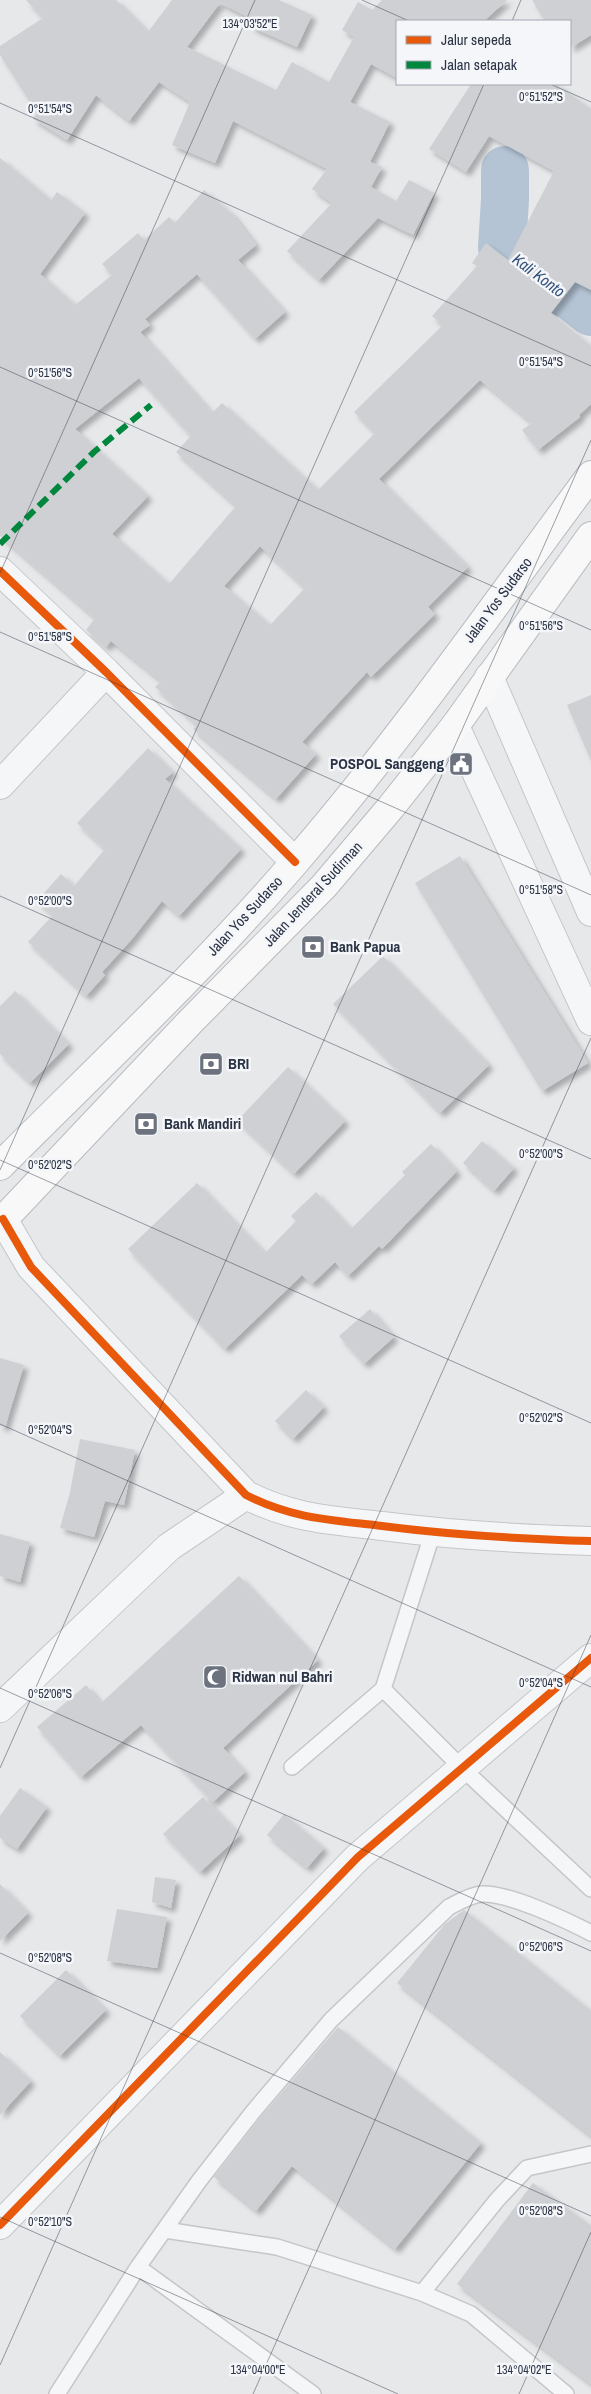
<svg xmlns="http://www.w3.org/2000/svg" width="591" height="2394" font-family="'Archivo Narrow',sans-serif">
  <defs>
    <filter id="shadow"><feDropShadow dx="4.5" dy="4.5" stdDeviation="2.5" flood-color="#0004"/></filter>
  </defs>
  <rect width="100%" height="100%" fill="#e6e8ea"/>
  <g fill="none" stroke-linecap="round" stroke-linejoin="round">
    <path stroke="#b4c4d5" stroke-width="48" d="M505 170V200L502 247 548 284 572 297 591 312"/>
  </g>
  <path fill="#ced0d3" fill-rule="evenodd" filter="url(#shadow)" d="M26 0H116L148 32 172 0H279L312 15 297 47 251 27 254 20 220 3 187 47 276 90 292 62 329 82 354 37 342 30 358 2 372 10 382 0H507L484 21H397V78L371 64 350 102 390 122 370 162 382 167 371 187 396 201 409 180 434 193 413 235 378 218 319 280 287 251 332 203 312 189 327 169 233 121 215 163 172 145 190 102 159 82 129 121 96 95 67 140 33 119 37 113 0 55V46L43 18Z
    M532 0H591V35L570 48V21H545Z
    M471 84H556L591 109V290L575 282 551 313 591 346V404L579 415 580 417 538 450 522 430 532 423 480 380 379 479 468 567 428 607 435 614 371 677 367 672 302 742 316 754 276 799 193 729 197 725 155 687 161 681 111 641 106 647 86 630 95 618 0 536V158L51 200 57 192 85 213 40 274 75 305 112 275 102 264 138 233 144 240 169 217 175 223 204 190 233 215 256 245 238 260 285 312 255 339 197 274 145 319 150 325 140 332 212 413 222 403 318 490 375 433 354 412 443 325 432 316 477 266 472 263 486 243 508 260 554 171 489 136 466 172 429 149ZM139 378 191 436 176 452 236 506 169 584 112 534 148 496 75 429ZM260 546 305 588 270 625 224 586Z
    M591 695V761L567 705Z
    M148 748 173 772 165 779 241 849 179 916 162 901 132 939 102 972 105 975 86 996 28 942 53 915 37 901 61 874 74 886 105 849 77 823Z
    M460 856 588 1063 542 1091 415 883Z
    M383 956 489 1065 440 1113 333 1004Z
    M15 991 69 1044 30 1083 0 1054V1006Z
    M288 1067 345 1121 294 1174 237 1121Z
    M482 1141 514 1168 494 1191 463 1163Z
    M431 1144 457 1171 382 1249 379 1246 348 1276 335 1262 312 1284 302 1275 225 1349 128 1249 197 1183 265 1253 296 1221 291 1216 316 1192 351 1229 405 1175 402 1172Z
    M370 1309 394 1337 364 1364 339 1336Z
    M0 1358 24 1365 5 1427 0 1426Z
    M306 1390 324 1407 293 1439 275 1421Z
    M80 1439 135 1450 124 1505 105 1501 94 1537 60 1528 70 1492Z
    M0 1534 30 1542 20 1582 0 1576Z
    M239 1576 318 1660 223 1748 245 1772 213 1802 141 1725 81 1777 37 1727 86 1685 101 1703Z
    M20 1788 47 1807 17 1849 0 1838V1816Z
    M203 1797 240 1835 200 1872 163 1834Z
    M284 1814 324 1848 307 1868 267 1835Z
    M155 1877 176 1880 171 1908 152 1902Z
    M0 1884 28 1913 0 1941Z
    M117 1909 167 1917 157 1968 107 1961Z
    M464 1910 591 2011V2136L397 1983 445 1924Z
    M66 1970 106 2010 60 2056 20 2016Z
    M338 2027 481 2143 395 2249 292 2166 256 2211 214 2177 259 2119Z
    M0 2052 31 2081 0 2115Z
    M533 2183 591 2226V2384L457 2284Z"/>
  <g fill="none" stroke-linecap="round" stroke-linejoin="round">
    <defs>
      <path id="lane" d="M433 1532 383 1689 463 1769 591 1889
        M292 1767 383 1689
        M165 2230 277 2247 422 2293 471 2314 566 2394
        M138 2267 313 2394
        M422 2293 497 2200 527 2168 591 2154
        M57 2394 138 2267 199 2181 252 2113 331 2020 449 1907C459 1902 470 1895 482 1894 509 1893 566 1920 591 1933"/>
      <path id="street" d="M0 571 106 672 295 862
        M489 677 591 912
        M455 726 591 1021
        M0 785 106 672
        M3 1219 31 1267 246 1495C293 1519 332 1520 382 1526 452 1535 521 1539 591 1541
        M0 1708 169 1547 246 1495
        M0 2225 358 1857 591 1658"/>
      <path id="highway" d="M0 1166C100 1066 204 968 296 861 402 738 495 604 591 475
        M0 1223 192 1020 324 886 391 807 455 726 591 536"/>
    </defs>
    <use href="#lane" stroke="#c4c6c8" stroke-width="18"/>
    <use href="#street" stroke="#c4c6c8" stroke-width="30"/>
    <use href="#highway" stroke="#b8bbbf" stroke-width="30"/>
    <use href="#lane" stroke="#f5f6f7" stroke-width="15"/>
    <use href="#street" stroke="#f5f6f7" stroke-width="28"/>
    <use href="#highway" stroke="#f8f8f8" stroke-width="28"/>
    <path stroke="#00873e" stroke-width="6" stroke-dasharray="12 6" stroke-linecap="butt" d="M0 544 94 452 151 405"/>
    <defs>
      <path id="cycleway" d="M0 571 106 672 295 862
        M3 1219 31 1267 246 1495C293 1519 332 1520 382 1526 452 1535 521 1539 591 1541
        M0 2225 358 1857 591 1658"/>
    </defs>
    <use href="#cycleway" stroke="#f4f6f9" stroke-width="11"/>
    <use href="#cycleway" stroke="#e8590c" stroke-width="8"/>
  </g>
  <path fill="none" stroke="#2b3445" stroke-width="1" stroke-opacity="0.45" d="M362 0 409 21M512 21 521 0M550 84 591 102M0 103 591 366M0 367 591 630M0 573 255 0M0 632 591 895M0 896 591 1159M0 1160 591 1423M0 1170 484 84M0 1424 591 1687M0 1688 591 1951M0 1768 591 440M0 1953 591 2216M0 2217 398 2394M0 2365 591 1038M253 2394 591 1635M519 2394 591 2232"/>
  <defs>
    <symbol id="civic-square" viewBox="-11 -11 22 22"><rect x="-9" y="-9" width="18" height="18" rx="4" fill="#6c737f" stroke="#f4f6f9"/><path d="M-.6-6.5H3V-4.5H.6V-3L4-1V1h2V6H-6V1h2V-1L-.6-3ZM-1.2 2.5V6h2.4V2.5Z" fill="#fff"/></symbol>
    <symbol id="bank-square" viewBox="-11 -11 22 22"><rect x="-9" y="-9" width="18" height="18" rx="4" fill="#6c737f" stroke="#f4f6f9"/><path d="M-6-4H6V4H-6ZM0-2.3a2.3 2.3 0 1 0 0 4.6a2.3 2.3 0 1 0 0-4.6Z" fill="#fff"/></symbol>
    <symbol id="mosque-square" viewBox="-11 -11 22 22"><rect x="-9" y="-9" width="18" height="18" rx="4" fill="#6c737f" stroke="#f4f6f9"/><path d="M3.5-4.9A6 6 0 1 0 3.5 4.9A5 5 0 1 1 3.5-4.9Z" fill="#fff"/></symbol>
  </defs>
  <g fill-rule="evenodd">
    <use href="#civic-square" x="447" y="750" width="28" height="28"/>
    <use href="#bank-square" x="299" y="933" width="28" height="28"/>
    <use href="#bank-square" x="197" y="1050" width="28" height="28"/>
    <use href="#bank-square" x="132" y="1110" width="28" height="28"/>
    <use href="#mosque-square" x="201" y="1663" width="28" height="28"/>
  </g>
  <g text-anchor="middle" stroke-width="5" stroke-linejoin="round" paint-order="stroke">
    <g font-size="15" fill="#2b3445" stroke="#f4f6f9">
      <text transform="translate(498 600) rotate(-53)" y="5">Jalan Yos Sudarso</text>
      <text transform="translate(313 894) rotate(-47)" y="5">Jalan Jenderal Sudirman</text>
      <text transform="translate(245 916) rotate(-47)" y="5">Jalan Yos Sudarso</text>
    </g>
    <g font-size="15" font-weight="bold" fill="#2b3445" stroke="#f4f6f9" text-anchor="start">
      <text x="444" y="769" text-anchor="end">POSPOL Sanggeng</text>
      <text x="330" y="952">Bank Papua</text>
      <text x="228" y="1069">BRI</text>
      <text x="164" y="1129">Bank Mandiri</text>
      <text x="232" y="1682">Ridwan nul Bahri</text>
    </g>
    <g font-size="16" font-style="italic" fill="#34527a" stroke="#f4f6f9">
      <text transform="translate(539 275) rotate(37)" y="6">Kali Konto</text>
    </g>
  </g>
  <g font-size="12" text-anchor="middle" fill="#2b3445" stroke="#f4f6f9" stroke-width="5" stroke-linejoin="round" paint-order="stroke">
    <text x="250" y="28">134°03'52"E</text>
    <text x="541" y="101">0°51'52"S</text>
    <text x="50" y="113">0°51'54"S</text>
    <text x="541" y="366">0°51'54"S</text>
    <text x="50" y="377">0°51'56"S</text>
    <text x="541" y="630">0°51'56"S</text>
    <text x="50" y="641">0°51'58"S</text>
    <text x="541" y="894">0°51'58"S</text>
    <text x="50" y="905">0°52'00"S</text>
    <text x="541" y="1158">0°52'00"S</text>
    <text x="50" y="1169">0°52'02"S</text>
    <text x="541" y="1422">0°52'02"S</text>
    <text x="50" y="1434">0°52'04"S</text>
    <text x="541" y="1687">0°52'04"S</text>
    <text x="50" y="1698">0°52'06"S</text>
    <text x="541" y="1951">0°52'06"S</text>
    <text x="50" y="1962">0°52'08"S</text>
    <text x="541" y="2215">0°52'08"S</text>
    <text x="50" y="2226">0°52'10"S</text>
    <text x="258" y="2374">134°04'00"E</text>
    <text x="524" y="2374">134°04'02"E</text>
  </g>
  <rect x="396" y="20" width="175" height="65" fill="#f4f6f9" stroke="#a4a8b1"/>
  <rect x="406" y="36" width="25" height="8" fill="#e8590c" stroke="#a4a8b1"/>
  <text x="441" y="45" font-size="15" fill="#2b3445">Jalur sepeda</text>
  <rect x="406" y="61" width="25" height="8" fill="#00873e" stroke="#a4a8b1"/>
  <text x="441" y="70" font-size="15" fill="#2b3445">Jalan setapak</text>
</svg>
